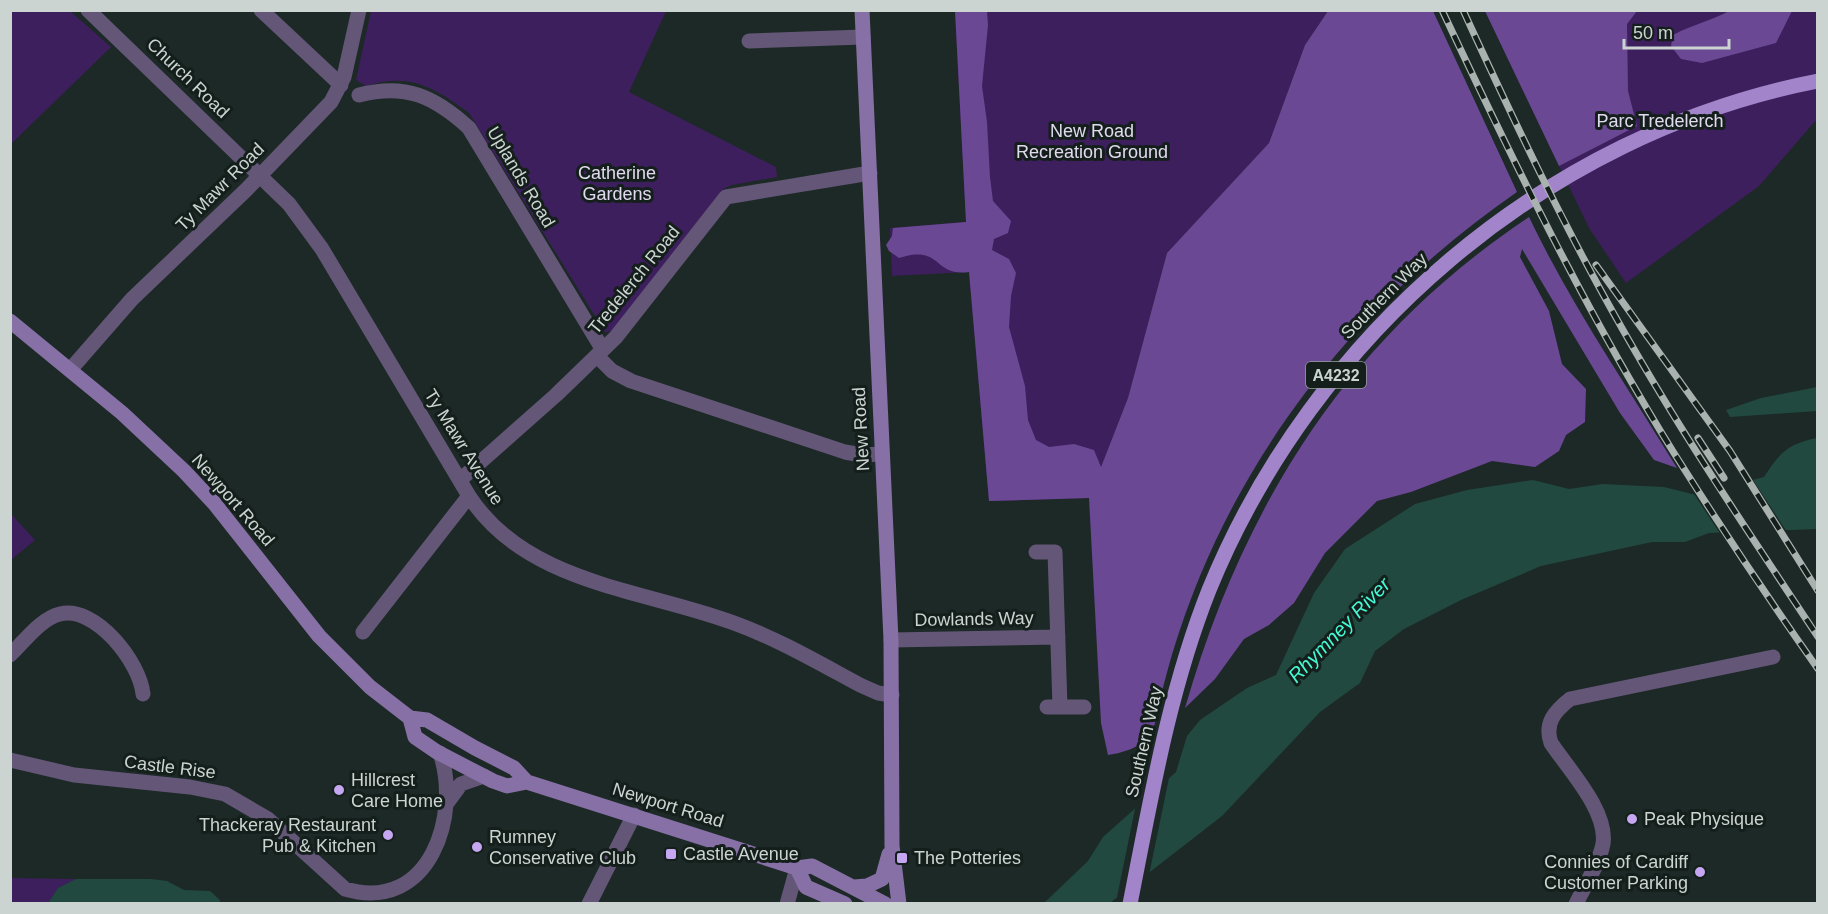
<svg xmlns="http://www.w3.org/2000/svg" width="1828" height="914" font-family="Helvetica,sans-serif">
  <rect width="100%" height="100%" fill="#1d2926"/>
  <path fill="#3d1f5d" d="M11 10 70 11 111 47 11 144Z
    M371 11H666L629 92 776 167 777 177 732 185 723 189 724 193 612 331 605 332 469 113C434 87 409 72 366 86L356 80Z
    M955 11H1328L1305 45 1269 143 1167 253 1128 398 1089 498 989 501 969 272 892 276 890 228 966 222Z
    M1485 11H1817V119L1759 186 1626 283 1589 228Z
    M11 514 35 540 11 560Z
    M10 878 76 879 58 888 48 903 11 904Z"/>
  <path fill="#6a4894" d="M955 11H987L988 25 982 86 987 122 990 177 993 201 1011 221 1008 233 994 239 992 250 1009 259 1016 273 1011 296 1009 327 1025 386 1028 420 1036 440 1049 447 1074 444 1094 450 1101 467 1128 398 1167 253 1269 143 1305 45 1328 11H1433L1517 192C1377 289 1265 419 1200 576 1186 610 1174 645 1165 680 1160 696 1159 718 1151 733 1144 747 1122 753 1108 755L1101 723 1089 498 989 501 969 272C932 277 943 244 899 258L889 251 886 245 892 236 893 228 966 222Z
    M1485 11H1637L1627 24 1628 91 1637 126 1559 166Z
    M1729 11H1792L1776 43 1702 63 1681 59 1671 46 1673 35C1691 25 1711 21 1729 11Z
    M1529 217C1571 305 1627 386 1677 468L1654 460 1620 413 1522 249 1520 257 1549 311 1562 364 1586 389 1585 422 1566 435 1559 451 1535 467 1492 461 1411 492 1377 501 1325 553 1294 603 1269 625 1244 639 1215 679 1185 708C1244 503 1349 337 1529 217Z"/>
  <path fill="#21493f" d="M1817 387V411L1730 417 1726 410 1761 398Z
    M1817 438V529L1709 533 1685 542H1652L1541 566 1461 600 1404 629 1375 651 1360 683 1320 712 1222 816 1110 903 1043 904 1088 861 1103 837 1176 772 1187 736 1200 720 1247 688 1276 675 1314 593 1345 549 1415 504 1467 490 1533 480 1569 489 1603 484 1664 487 1696 495 1764 477C1780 452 1788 444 1817 438Z
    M76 879H151L167 881 184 890 210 891 220 900 219 904 48 903 58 888Z"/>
  <path fill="#1d2926" d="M1751 477 1787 532 1721 535 1692 491Z
    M1170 773 1149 875 1116 902 1136 804Z"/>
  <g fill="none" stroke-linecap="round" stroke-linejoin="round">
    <path stroke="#635677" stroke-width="15" d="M88 10 289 204 322 249 469 496C526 584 643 589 734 623 778 639 819 663 860 685L878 693 892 695
      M261 10 341 85
      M749 41 863 37
      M359 95C405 83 434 96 469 128L603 350
      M597 356 612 371 631 381 845 452 862 455 882 454
      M70 370 132 299 246 190 331 102 344 77 359 10
      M460 480 556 395 616 337 726 197 870 173
      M1036 552H1055L1060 707
      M363 632 469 496
      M891 640 1058 637
      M10 655C25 641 40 619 60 614 95 605 140 662 143 694
      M1047 707H1084
      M10 760 74 775 190 787 225 794 268 819 345 889C431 914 461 813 440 753
      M447 803 461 784 484 776
      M589 904 634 815
      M787 904 797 868
      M1576 904C1585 885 1599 864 1603 844 1608 811 1569 770 1551 743 1544 723 1555 711 1570 699L1773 657"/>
    <path stroke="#8670a6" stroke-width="15" d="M862 10 891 640 892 846 899 904
      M10 321 122 413 184 471 214 503 319 636 370 687 410 718 427 720 475 748 514 768 527 782 797 868 812 866 885 904
      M410 718 415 737 437 752 493 781 507 786 527 782
      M797 868 806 887 845 904
      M854 887 867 886 882 879 889 854"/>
    <path stroke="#a184c9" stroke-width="15" d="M1130 904C1151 798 1169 691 1209 590 1313 335 1545 134 1818 81"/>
    <defs>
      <path id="rail" d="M1442 10C1513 161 1586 312 1674 453 1720 526 1768 598 1818 669
        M1463 10C1513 119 1564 227 1623 330 1683 436 1751 536 1818 637
        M1596 265 1730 451 1818 591
        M1698 438 1724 478"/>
    </defs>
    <use href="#rail" stroke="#a9b2af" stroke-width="7"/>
    <use href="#rail" stroke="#141f1c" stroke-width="4.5" stroke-dasharray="14" stroke-linecap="butt"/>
  </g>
  <g fill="#c5a7f1" stroke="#141f1c" stroke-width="2">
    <circle cx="339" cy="790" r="6"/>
    <circle cx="1632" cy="819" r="6"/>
    <circle cx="388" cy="835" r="6"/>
    <circle cx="477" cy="847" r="6"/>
    <rect x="665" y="848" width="12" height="12" rx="3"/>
    <rect x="896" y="852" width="12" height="12" rx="3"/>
    <circle cx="1700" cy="872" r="6"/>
  </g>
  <g text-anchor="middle" stroke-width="6" stroke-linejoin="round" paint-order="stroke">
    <rect fill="#141f1c" stroke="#959e9b" stroke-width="1.5" x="1306" y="362" width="60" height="26" rx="4.5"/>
    <g font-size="16" font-weight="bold" fill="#ccd4d1">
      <text x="1336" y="381">A4232</text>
    </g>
    <g font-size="18" fill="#ccd4d1" stroke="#141f1c">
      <text transform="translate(188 78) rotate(44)" y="6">Church Road</text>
      <text transform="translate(521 177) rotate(59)" y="6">Uplands Road</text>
      <text transform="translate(220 187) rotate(-45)" y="6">Ty Mawr Road</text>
      <text transform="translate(634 280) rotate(-51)" y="6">Tredelerch Road</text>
      <text transform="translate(1384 296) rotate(-45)" y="6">Southern Way</text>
      <text transform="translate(861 429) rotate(-93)" y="6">New Road</text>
      <text transform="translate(464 447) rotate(58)" y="6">Ty Mawr Avenue</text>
      <text transform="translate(233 500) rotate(49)" y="6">Newport Road</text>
      <text transform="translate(974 619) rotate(-1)" y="6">Dowlands Way</text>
      <text transform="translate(1144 742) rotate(-77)" y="6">Southern Way</text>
      <text transform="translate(170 767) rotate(7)" y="6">Castle Rise</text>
      <text transform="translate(668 805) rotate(17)" y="6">Newport Road</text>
    </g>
    <g font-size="18" fill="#e1d9ee" stroke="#141f1c">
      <text x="1660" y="127">Parc Tredelerch</text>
      <text x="1092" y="137">New Road<tspan x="1092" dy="21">Recreation Ground</tspan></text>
      <text x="617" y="179">Catherine<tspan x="617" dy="21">Gardens</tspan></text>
    </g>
    <g font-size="18" fill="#ccd4d1" stroke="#141f1c" text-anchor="start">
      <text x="351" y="786">Hillcrest<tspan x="351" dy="21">Care Home</tspan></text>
      <text x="1644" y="825">Peak Physique</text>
      <text x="376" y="831" text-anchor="end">Thackeray Restaurant<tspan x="376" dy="21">Pub &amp; Kitchen</tspan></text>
      <text x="489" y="843">Rumney<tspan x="489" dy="21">Conservative Club</tspan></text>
      <text x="683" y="860">Castle Avenue</text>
      <text x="914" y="864">The Potteries</text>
      <text x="1688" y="868" text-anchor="end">Connies of Cardiff<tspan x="1688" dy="21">Customer Parking</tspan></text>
    </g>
    <g font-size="20" font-style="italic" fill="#43fad5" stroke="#141f1c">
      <text transform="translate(1339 630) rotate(-46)" y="7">Rhymney River</text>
    </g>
  </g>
  <rect width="1828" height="914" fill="none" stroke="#ccd4d1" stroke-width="24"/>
  <path d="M1624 39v9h105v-9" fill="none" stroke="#ccd4d1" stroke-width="3"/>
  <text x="1633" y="39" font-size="18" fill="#ccd4d1" stroke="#141f1c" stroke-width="4.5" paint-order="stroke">50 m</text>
</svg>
